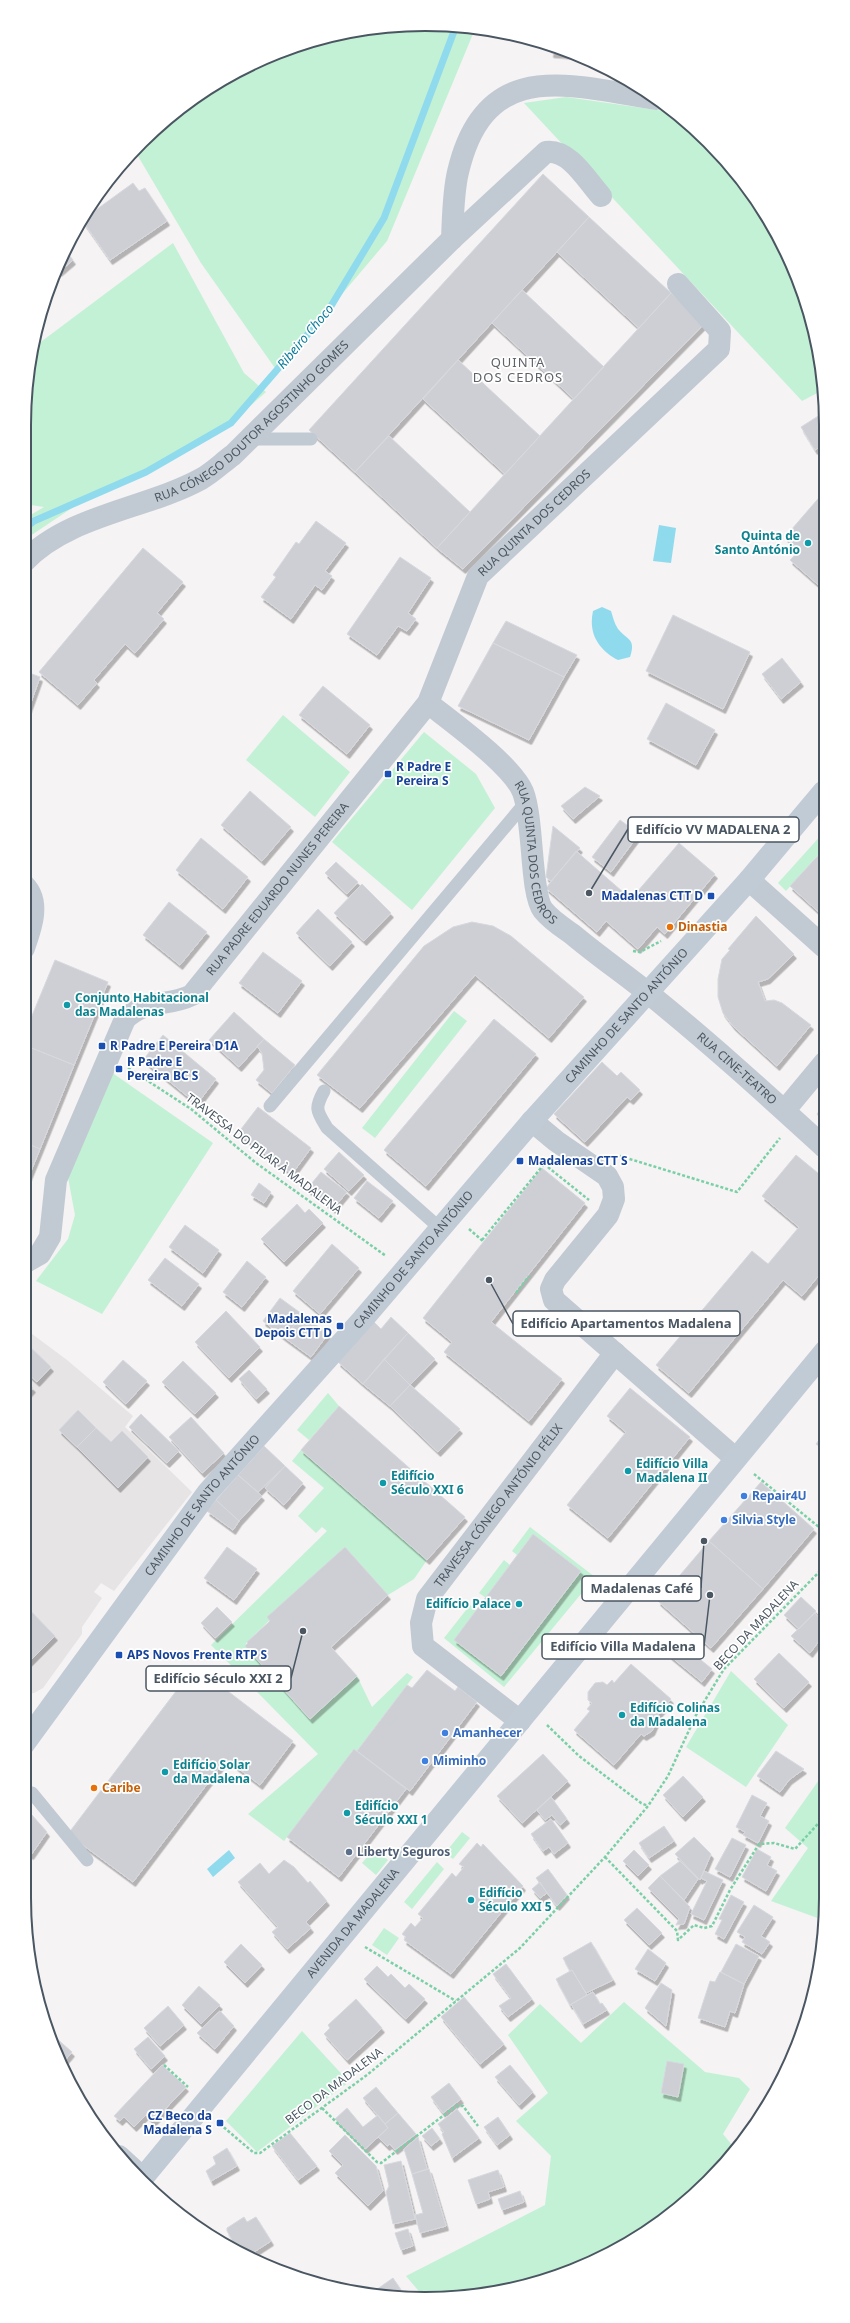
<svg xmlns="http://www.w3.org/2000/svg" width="850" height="2323" font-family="'Noto Sans',sans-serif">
  <defs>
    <filter id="shadow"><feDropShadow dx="2.5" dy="4.5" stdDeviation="0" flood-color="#0004"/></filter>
  </defs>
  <rect width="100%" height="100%" fill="#f5f3f3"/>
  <path fill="#e6e4e5" d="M24 1328 67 1360 133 1416 125 1427 192 1492 114 1591 101 1583 94 1592 102 1598 82 1627V1634L43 1688 34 1693 24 1694Z"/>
  <path fill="#c3f1d5" d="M451 25 475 29 387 241 277 371 201 263 135 151 161 123 225 78 296 45 373 27Z
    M566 97 671 112 727 161 772 224 795 271 823 372V390L802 401 524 103Z
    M173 243 244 373 266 392 217 435 168 461 78 504 24 540V519L44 507 24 504V425L34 347Z
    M283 715 350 772 315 817 246 760Z
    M424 732 476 774 495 808 412 910 332 842Z
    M824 832V848L786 891 778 883Z
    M454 1011 467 1021 375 1138 362 1128Z
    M111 1072 213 1143 102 1314 36 1281 68 1239 75 1215 67 1172Z
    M328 1393 339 1406 309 1440 297 1430Z
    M301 1450 427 1560 414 1579 388 1595 345 1547 247 1642 245 1646 310 1719 357 1676 372 1707 407 1673 413 1677 357 1751 354 1749 284 1841 248 1814 318 1754 211 1645 327 1531 322 1527 316 1533 298 1516 324 1488 292 1461Z
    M530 1527 595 1577 504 1687 444 1638 470 1605 477 1610 502 1676 581 1571 533 1534 517 1555 512 1551Z
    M504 1560 510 1565 486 1598 479 1593Z
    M731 1671 788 1725 746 1787 686 1747Z
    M826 1770V1898L823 1920 771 1901 808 1848 785 1828Z
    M462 1832 470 1838 453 1859 445 1853Z
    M374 1849 388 1860 376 1875 362 1863Z
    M437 1862 444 1869 412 1909 404 1902Z
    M384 1928 399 1938 387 1955 372 1945Z
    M624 2002 705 2072 739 2078 750 2089 723 2134 736 2150 690 2199 648 2232 579 2268 503 2291 418 2299 422 2295 406 2276 545 2205 551 2156 516 2121 548 2093 508 2035 540 2004 581 2043Z
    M302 2031 349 2082 257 2152 226 2121Z"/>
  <path fill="#90daee" d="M659 525 676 528 671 563 653 561Z
    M602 607 611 611C613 617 614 623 618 629 628 641 636 638 630 657L618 660C599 650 588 634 593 611Z
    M229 1850 235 1858 213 1877 207 1869Z"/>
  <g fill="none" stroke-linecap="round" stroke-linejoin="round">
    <path stroke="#90daee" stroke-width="7" d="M24 529 34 521 146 472 231 423 328 311 384 218 456 26"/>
  </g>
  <path fill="#cdcfd5" stroke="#d7d9de" filter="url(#shadow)" d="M552 46 575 55 551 53Z
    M543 174 589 217 355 472 309 430Z
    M133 183 139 191 145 188 167 221 110 260 82 220Z
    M589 217 671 293 639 328 557 252Z
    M65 250 73 260 59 272 57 270Z
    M522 290 604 367 574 399 492 323Z
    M671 293 705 323 463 569 437 548Z
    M458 360 540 436 505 474 423 399Z
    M823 413V445L815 450 801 427Z
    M389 436 470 512 437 548 355 472Z
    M823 493V589L790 560 800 550 785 537Z
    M316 521 346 543 325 571 332 576 322 590 315 585 291 619 261 597 276 577 273 575 296 542 299 544Z
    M143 548 183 582 157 613 164 619 135 653 125 644 94 680 97 683 78 705 39 672Z
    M400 557 431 578 408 613 416 619 407 631 398 626 377 655 347 634Z
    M673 615 750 652 723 709 646 671Z
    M506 621 577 655 564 677 493 643Z
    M493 643 564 677 529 740 458 706Z
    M782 658 801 682 781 699 762 674Z
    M24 671 40 677 24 722Z
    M323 686 370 725 347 754 299 715Z
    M666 703 715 730 696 765 647 739Z
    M585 787 600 796 573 819 561 806Z
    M250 791 291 827 262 861 221 825Z
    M620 820 639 834 611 872 592 857Z
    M553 826 580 848 551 881 546 877Z
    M201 838 248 877 223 909 176 870Z
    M679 843 715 874 665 934 657 927 638 949 606 921 597 932 546 888 576 851 631 899Z
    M824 849V913L822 915 790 886Z
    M336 862 358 882 347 894 325 873Z
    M362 884 391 913 364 941 334 913Z
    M169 902 207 932 180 965 143 935Z
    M318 909 352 942 330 966 296 933Z
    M756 916 794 954 768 979 758 982 765 1001 774 1000 782 1003 811 1025 777 1066 733 1026 723 1013 718 997V979L722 959 730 950 728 949Z
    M472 922 493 926 511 936 584 997 549 1038 475 975 360 1108 317 1075 424 946 453 927Z
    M263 952 302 981 278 1013 239 983Z
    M55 960 108 982 74 1065 24 1045V1035Z
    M234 1012 264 1039 239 1067 209 1040Z
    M494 1019 536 1054 426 1186 384 1150Z
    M163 1035 216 1079 197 1104 143 1060Z
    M264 1039 295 1065 272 1093 256 1080 264 1070 262 1053 257 1046Z
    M24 1045 74 1065 40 1149 24 1142Z
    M602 1062 617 1076 621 1072 640 1090 631 1100 627 1097 585 1142 554 1114Z
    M824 1105V1123L817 1114Z
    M258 1107 311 1148 292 1174 238 1133Z
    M24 1142 40 1149 24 1188Z
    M339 1152 364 1175 349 1191 324 1169Z
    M796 1155 824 1178V1200L818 1208 824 1213 825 1268 802 1296 783 1280 689 1393 656 1365 752 1251 768 1264 799 1227 762 1196Z
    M542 1168 585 1203 491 1322 562 1379 529 1421 444 1352 452 1342 423 1318Z
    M321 1172 347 1192 333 1209 307 1189Z
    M367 1181 393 1201 379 1218 354 1198Z
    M259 1183 271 1192 264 1203 251 1195Z
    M297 1204 305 1213 309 1209 323 1223 284 1262 261 1239Z
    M185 1225 219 1250 203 1273 169 1247Z
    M332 1244 359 1268 320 1314 293 1291Z
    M165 1258 199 1284 182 1306 148 1280Z
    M247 1261 266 1277 242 1307 223 1292Z
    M280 1298 302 1314 285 1338 263 1321Z
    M226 1311 260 1347 229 1378 195 1342Z
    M302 1314 328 1334 311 1357 285 1338Z
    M391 1317 408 1333 363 1384 338 1362 374 1322 381 1329Z
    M408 1333 435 1359 410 1385 384 1359Z
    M24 1341 51 1367 37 1382 24 1370Z
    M384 1359 410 1385 390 1406 363 1384Z
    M123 1360 147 1381 126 1404 103 1382Z
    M183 1361 216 1393 195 1414 162 1382Z
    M249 1370 267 1389 256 1399 239 1379Z
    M24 1380 33 1388 24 1398Z
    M410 1385 460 1429 438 1452 390 1406Z
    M630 1388 690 1437 608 1538 567 1505 626 1432 607 1416Z
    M339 1406 465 1517 427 1560 301 1450Z
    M78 1410 96 1428 77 1447 59 1430Z
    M141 1414 179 1451 167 1463 129 1427Z
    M191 1417 224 1453 202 1473 169 1437Z
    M96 1428 111 1442 122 1431 148 1457 118 1488 77 1447Z
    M825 1432V1451L816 1444Z
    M264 1446 285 1466 258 1492 238 1475Z
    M285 1466 303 1483 284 1505 265 1488Z
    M238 1475 262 1496 239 1521 216 1500Z
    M761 1482 814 1529 763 1589 709 1541Z
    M216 1500 239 1521 233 1530 207 1511Z
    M533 1534 581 1571 501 1676 454 1640Z
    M709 1541 763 1589 711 1648 658 1601Z
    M227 1547 257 1569 234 1600 204 1578Z
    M345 1547 388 1595 331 1647 357 1676 310 1719 245 1646 248 1643 247 1642 270 1621 267 1617Z
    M801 1597 816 1611 799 1629 784 1615Z
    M24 1604 55 1636 24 1667Z
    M217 1607 232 1622 215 1638 201 1623Z
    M815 1613 825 1625V1633L810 1653 791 1636Z
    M825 1633V1647L818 1642Z
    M679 1642 712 1669 702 1682 669 1655Z
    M779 1653 809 1682 784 1708 754 1679Z
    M631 1664 671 1699 653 1720 656 1722 652 1731 644 1736 641 1734 614 1765 574 1730 590 1711 587 1709 592 1703 588 1700V1692L595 1683 603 1682 607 1685 612 1680 614 1683Z
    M195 1666 293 1741 260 1785 226 1759 133 1882 68 1834Z
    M427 1670 455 1691 458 1687 477 1702 410 1791 357 1751 407 1685 412 1688Z
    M354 1749 406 1789 339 1877 287 1837Z
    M776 1751 804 1769 789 1780 780 1792 757 1776Z
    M543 1754 568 1781 522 1823 497 1796Z
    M683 1776 703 1797 683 1817 663 1795Z
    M752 1795 767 1803 760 1816 769 1821 758 1843 743 1835 745 1832 736 1827Z
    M551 1797 567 1819 560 1825 552 1815 545 1820 537 1810Z
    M24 1806 47 1832 31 1855 24 1851Z
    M551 1819 568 1843 554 1854 549 1847 543 1851 531 1834Z
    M664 1826 674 1841 649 1858 639 1843Z
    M694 1837 711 1854 700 1880 675 1854Z
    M732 1838 746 1845 730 1877 715 1869Z
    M477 1843 481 1847 483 1844 523 1886 451 1974 404 1940 406 1937 402 1934 411 1923 415 1927 423 1918 418 1914 452 1873 456 1877 464 1867 459 1864Z
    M757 1849 771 1857 767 1865 777 1871 766 1891 742 1877Z
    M634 1850 649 1865 638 1876 623 1861Z
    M284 1860 294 1867 308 1883 310 1881 327 1901 306 1922 311 1928 287 1949 272 1932 278 1927 238 1882 260 1863 269 1874Z
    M680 1861 698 1879 684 1900 660 1876Z
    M548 1869 567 1895 557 1906 536 1878Z
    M704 1871 723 1880 704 1920 691 1914 707 1881 701 1878Z
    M660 1876 690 1907 684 1924 676 1925 679 1919 648 1888Z
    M540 1882 547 1893 540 1898 532 1889Z
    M731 1895 744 1902 724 1939 715 1934 722 1920 719 1919Z
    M754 1905 773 1917 761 1936 770 1942 762 1954 742 1942 745 1937 737 1932Z
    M637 1908 662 1933 649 1945 624 1920Z
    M591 1942 613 1980 586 1993 572 1970 570 1971 563 1958Z
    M241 1944 262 1965 245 1983 224 1962Z
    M736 1944 759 1956 744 1984 721 1972Z
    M648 1949 666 1963 655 1981 635 1969Z
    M506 1964 532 1999 508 2017 499 2006 511 1998 493 1974Z
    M377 1966 388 1977 391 1974 405 1988 409 1984 425 1999 406 2019 364 1979Z
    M572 1970 587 1995 570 2005 556 1979Z
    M720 1972 744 1984 735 2013 730 2011 725 2027 698 2018 710 1981 715 1982Z
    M661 1983 672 1990 666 2026 645 2008Z
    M199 1986 220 2005 201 2024 182 2005Z
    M593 1992 600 2004 602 2003 607 2010 583 2024 571 2004Z
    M464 1997 504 2044 480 2064 441 2017Z
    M356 1999 382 2028 347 2060 324 2034 330 2028 328 2025Z
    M168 2006 184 2025 160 2046 144 2028Z
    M220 2011 234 2026 215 2049 197 2033Z
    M46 2029 72 2052 62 2064Z
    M148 2037 165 2056 151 2069 134 2049Z
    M667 2061 684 2064 678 2097 661 2093Z
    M162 2065 186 2087 153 2122 146 2115 134 2127 124 2117 120 2121 114 2116Z
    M510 2065 533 2092 519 2105 495 2077Z
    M449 2083 461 2099 443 2113 431 2097Z
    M376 2087 398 2113 385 2124 363 2098Z
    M347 2108 363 2127 378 2115 388 2128 365 2149 335 2119Z
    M457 2109 479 2138 452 2158 442 2134 444 2132 438 2124Z
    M398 2113 416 2134 395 2150 390 2144 387 2146 378 2137 388 2128 385 2124Z
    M498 2117 510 2135 497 2145 484 2127Z
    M432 2128 440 2139 431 2146 422 2136Z
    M290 2133 317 2166 298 2180 272 2146Z
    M345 2135 376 2166 383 2191 368 2206 335 2173 343 2165 329 2151Z
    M418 2137 427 2169 412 2174 404 2149Z
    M227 2148 237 2166 211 2181 206 2171 216 2164 213 2157Z
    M401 2161 415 2219 393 2224 386 2192 389 2186 384 2165Z
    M429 2169 446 2226 420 2233 415 2215 423 2213 412 2174Z
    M498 2170 504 2187 488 2192 490 2199 476 2204 468 2180Z
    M520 2191 524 2202 502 2210 498 2199Z
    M244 2217 247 2222 256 2217 271 2241 248 2256 239 2252 227 2231V2228Z
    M408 2229 413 2246 401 2250 395 2233Z
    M393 2278 403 2293 398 2297 376 2296 373 2292Z"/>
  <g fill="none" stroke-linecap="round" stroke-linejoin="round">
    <path stroke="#7ad0a6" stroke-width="2.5" stroke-dasharray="3 2" stroke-linecap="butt" d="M633 951 640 952 661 941
      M128 1068 191 1109 256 1163 386 1256
      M620 1156 737 1192 780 1138
      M544 1164 589 1200
      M469 1229 484 1242
      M482 1240 545 1163
      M516 1293 529 1276
      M754 1474 825 1532
      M547 1725 579 1756 641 1803 648 1806
      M605 1857 677 1931 678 1940 694 1925 704 1928 712 1926 730 1890 759 1844 774 1843 795 1849 826 1815
      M365 1947 456 2001
      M164 2065 188 2087
      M322 2108 377 2162 381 2163 456 2106H463L478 2126
      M220 2124 254 2153H260L367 2075 520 1948 605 1857 648 1806 668 1776 696 1715 724 1669 825 1566"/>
    <path stroke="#c1cad2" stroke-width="13" d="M249 439H311
      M324 1091C314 1109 317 1111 327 1128L442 1230
      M270 1106 526 802
      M32 1793 87 1860"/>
    <g stroke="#c1cad2" stroke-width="22">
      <path d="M452 239C453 218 453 193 458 172 485 57 567 85 656 99"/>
      <path id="s1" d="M24 562C68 515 146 509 201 479 212 473 222 463 233 455L452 239 546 152C570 149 587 181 601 196"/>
      <path id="s2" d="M428 703C452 722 512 765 523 792 534 821 530 893 543 910 551 920 562 927 572 934 597 955 623 973 648 993 709 1042 767 1095 824 1147"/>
      <path d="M749 880 824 947"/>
      <path d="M24 885C41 902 31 928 24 948"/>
      <path d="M785 1110 824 1063"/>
      <path d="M532 1121 556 1141 607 1176 613 1187 614 1199 608 1215 555 1280 551 1289 554 1300 735 1458"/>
      <path id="s3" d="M24 1263 40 1254 50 1237 56 1180 125 1019C149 997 166 1008 192 995L428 703 478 576 719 349 720 331 678 284"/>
      <path id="s4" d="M520 1721 423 1646 421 1623 427 1599 615 1353"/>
      <path d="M119 2156 143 2178"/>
    </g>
    <g stroke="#c1cbd6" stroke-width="22">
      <path id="s5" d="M24 1744 208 1492 363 1319 532 1121 749 880 823 792"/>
      <path id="s6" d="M141 2180 825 1351"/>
    </g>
  </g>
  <g fill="#0f9aa8" stroke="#fff" stroke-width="1.5">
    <circle cx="808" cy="543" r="4"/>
    <circle cx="67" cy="1005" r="4"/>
    <circle cx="628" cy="1471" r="4"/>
    <circle cx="383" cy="1483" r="4"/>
    <circle cx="519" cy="1604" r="4"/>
    <circle cx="622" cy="1715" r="4"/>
    <circle cx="165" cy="1772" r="4"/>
    <circle cx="347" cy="1813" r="4"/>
    <circle cx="471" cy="1900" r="4"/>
  </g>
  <g fill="#1a4fb4" stroke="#fff" stroke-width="1.5">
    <rect x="384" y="770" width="8" height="8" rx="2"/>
    <rect x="707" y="892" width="8" height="8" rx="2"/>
    <rect x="98" y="1042" width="8" height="8" rx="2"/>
    <rect x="115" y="1065" width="8" height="8" rx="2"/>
    <rect x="516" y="1157" width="8" height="8" rx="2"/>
    <rect x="336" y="1322" width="8" height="8" rx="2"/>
    <rect x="115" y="1651" width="8" height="8" rx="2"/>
    <rect x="216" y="2119" width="8" height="8" rx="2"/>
  </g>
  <g fill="#e8710a" stroke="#fff" stroke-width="1.5">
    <circle cx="670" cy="927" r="4"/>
    <circle cx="94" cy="1788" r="4"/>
  </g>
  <g fill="#3f7fe0" stroke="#fff" stroke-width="1.5">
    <circle cx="744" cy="1496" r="4"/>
    <circle cx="724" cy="1520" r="4"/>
    <circle cx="445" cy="1733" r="4"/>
    <circle cx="425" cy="1761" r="4"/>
  </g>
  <circle fill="#5c6f8a" stroke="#fff" stroke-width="1.5" cx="349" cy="1852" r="4"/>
  <g text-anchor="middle" stroke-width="3.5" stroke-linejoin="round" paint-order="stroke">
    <g font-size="12" fill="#4a5661" stroke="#fff">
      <text dy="4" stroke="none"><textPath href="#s1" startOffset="272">RUA CÓNEGO DOUTOR AGOSTINHO GOMES</textPath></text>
      <text dy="4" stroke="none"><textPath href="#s3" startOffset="932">RUA QUINTA DOS CEDROS</textPath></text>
      <text dy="4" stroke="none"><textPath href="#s2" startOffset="194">RUA QUINTA DOS CEDROS</textPath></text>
      <text dy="4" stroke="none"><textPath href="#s3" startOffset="479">RUA PADRE EDUARDO NUNES PEREIRA</textPath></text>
      <text dy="4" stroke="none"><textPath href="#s5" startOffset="946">CAMINHO DE SANTO ANTÓNIO</textPath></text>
      <text dy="4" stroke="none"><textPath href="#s2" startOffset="502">RUA CINE-TEATRO</textPath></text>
      <text transform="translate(264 1154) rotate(37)" y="4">TRAVESSA DO PILAR À MADALENA</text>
      <text dy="4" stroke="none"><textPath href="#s5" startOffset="622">CAMINHO DE SANTO ANTÓNIO</textPath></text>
      <text dy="4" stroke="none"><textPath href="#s4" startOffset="288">TRAVESSA CÓNEGO ANTÓNIO FÉLIX</textPath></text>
      <text dy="4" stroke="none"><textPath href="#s5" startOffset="298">CAMINHO DE SANTO ANTÓNIO</textPath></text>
      <text transform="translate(756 1625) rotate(-47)" y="4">BECO DA MADALENA</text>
      <text dy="4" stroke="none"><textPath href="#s6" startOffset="333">AVENIDA DA MADALENA</textPath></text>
      <text transform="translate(334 2086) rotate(-37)" y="4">BECO DA MADALENA</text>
    </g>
    <g font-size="12" font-weight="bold" fill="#0d838f" stroke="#fff" text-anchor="start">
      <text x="800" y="540" text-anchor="end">Quinta de<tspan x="800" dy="14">Santo António</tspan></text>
      <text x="75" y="1002">Conjunto Habitacional<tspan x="75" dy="14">das Madalenas</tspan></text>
      <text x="636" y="1468">Edifício Villa<tspan x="636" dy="14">Madalena II</tspan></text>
      <text x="391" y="1480">Edifício<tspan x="391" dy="14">Século XXI 6</tspan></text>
      <text x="511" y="1608" text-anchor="end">Edifício Palace</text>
      <text x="630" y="1712">Edifício Colinas<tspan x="630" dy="14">da Madalena</tspan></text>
      <text x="173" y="1769">Edifício Solar<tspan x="173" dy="14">da Madalena</tspan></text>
      <text x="355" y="1810">Edifício<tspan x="355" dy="14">Século XXI 1</tspan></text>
      <text x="479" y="1897">Edifício<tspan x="479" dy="14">Século XXI 5</tspan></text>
    </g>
    <g font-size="12" font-weight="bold" fill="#164399" stroke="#fff" text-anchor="start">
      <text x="396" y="771">R Padre E<tspan x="396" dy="14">Pereira S</tspan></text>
      <text x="703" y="900" text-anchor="end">Madalenas CTT D</text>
      <text x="110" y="1050">R Padre E Pereira D1A</text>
      <text x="127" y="1066">R Padre E<tspan x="127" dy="14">Pereira BC S</tspan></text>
      <text x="528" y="1165">Madalenas CTT S</text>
      <text x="332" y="1323" text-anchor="end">Madalenas<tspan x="332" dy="14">Depois CTT D</tspan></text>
      <text x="127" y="1659">APS Novos Frente RTP S</text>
      <text x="212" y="2120" text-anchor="end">CZ Beco da<tspan x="212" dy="14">Madalena S</tspan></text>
    </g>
    <g font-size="12" font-weight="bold" fill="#c56008" stroke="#fff" text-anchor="start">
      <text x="678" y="931">Dinastia</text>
      <text x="102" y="1792">Caribe</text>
    </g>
    <g font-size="12" font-weight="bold" fill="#366cbe" stroke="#fff" text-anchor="start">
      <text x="752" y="1500">Repair4U</text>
      <text x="732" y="1524">Silvia Style</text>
      <text x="453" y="1737">Amanhecer</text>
      <text x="433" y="1765">Miminho</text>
    </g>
    <g font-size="12" font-weight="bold" fill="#4e5e75" stroke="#fff" text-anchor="start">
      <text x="357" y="1856">Liberty Seguros</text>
    </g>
    <g font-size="13" font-style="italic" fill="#0c7c9b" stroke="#fff">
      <text transform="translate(305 336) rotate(-50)" y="5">Ribeiro Choco</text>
    </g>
    <g font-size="13" letter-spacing="1" fill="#5f6368" stroke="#fff">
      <text x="518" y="367">QUINTA<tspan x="518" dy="15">DOS CEDROS</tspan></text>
    </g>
  </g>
  <path d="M0 0H850V2323H0ZM425 31H425A394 394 0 0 1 819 425V1898A394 394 0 0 1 425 2292H425A394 394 0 0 1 31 1898V425A394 394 0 0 1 425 31Z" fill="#fff" fill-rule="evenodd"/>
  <path fill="none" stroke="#4a5661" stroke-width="2" d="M425 31H425A394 394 0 0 1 819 425V1898A394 394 0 0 1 425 2292H425A394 394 0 0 1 31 1898V425A394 394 0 0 1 425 31Z"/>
  <path fill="none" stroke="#4a5661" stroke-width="1.5" d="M589 893L628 829M489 1280L513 1324M704 1541L701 1588M710 1595L704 1646M303 1631L291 1678"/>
  <g fill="#4a5661" stroke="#fff" stroke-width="1.5">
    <circle cx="589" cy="893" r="4"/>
    <circle cx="489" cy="1280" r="4"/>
    <circle cx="704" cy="1541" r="4"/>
    <circle cx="710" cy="1595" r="4"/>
    <circle cx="303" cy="1631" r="4"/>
  </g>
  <g fill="#fff" stroke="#4a5661" stroke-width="1.5">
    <rect x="628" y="817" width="171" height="25" rx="4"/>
    <rect x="513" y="1311" width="227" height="25" rx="4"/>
    <rect x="582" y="1576" width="119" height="25" rx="4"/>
    <rect x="542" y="1634" width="162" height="25" rx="4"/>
    <rect x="146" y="1666" width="145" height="25" rx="4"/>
  </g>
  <g font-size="13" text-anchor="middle" font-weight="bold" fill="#4a5661">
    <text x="713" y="834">Edifício VV MADALENA 2</text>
    <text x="626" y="1328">Edifício Apartamentos Madalena</text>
    <text x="642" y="1593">Madalenas Café</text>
    <text x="623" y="1651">Edifício Villa Madalena</text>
    <text x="218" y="1683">Edifício Século XXI 2</text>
  </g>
</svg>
